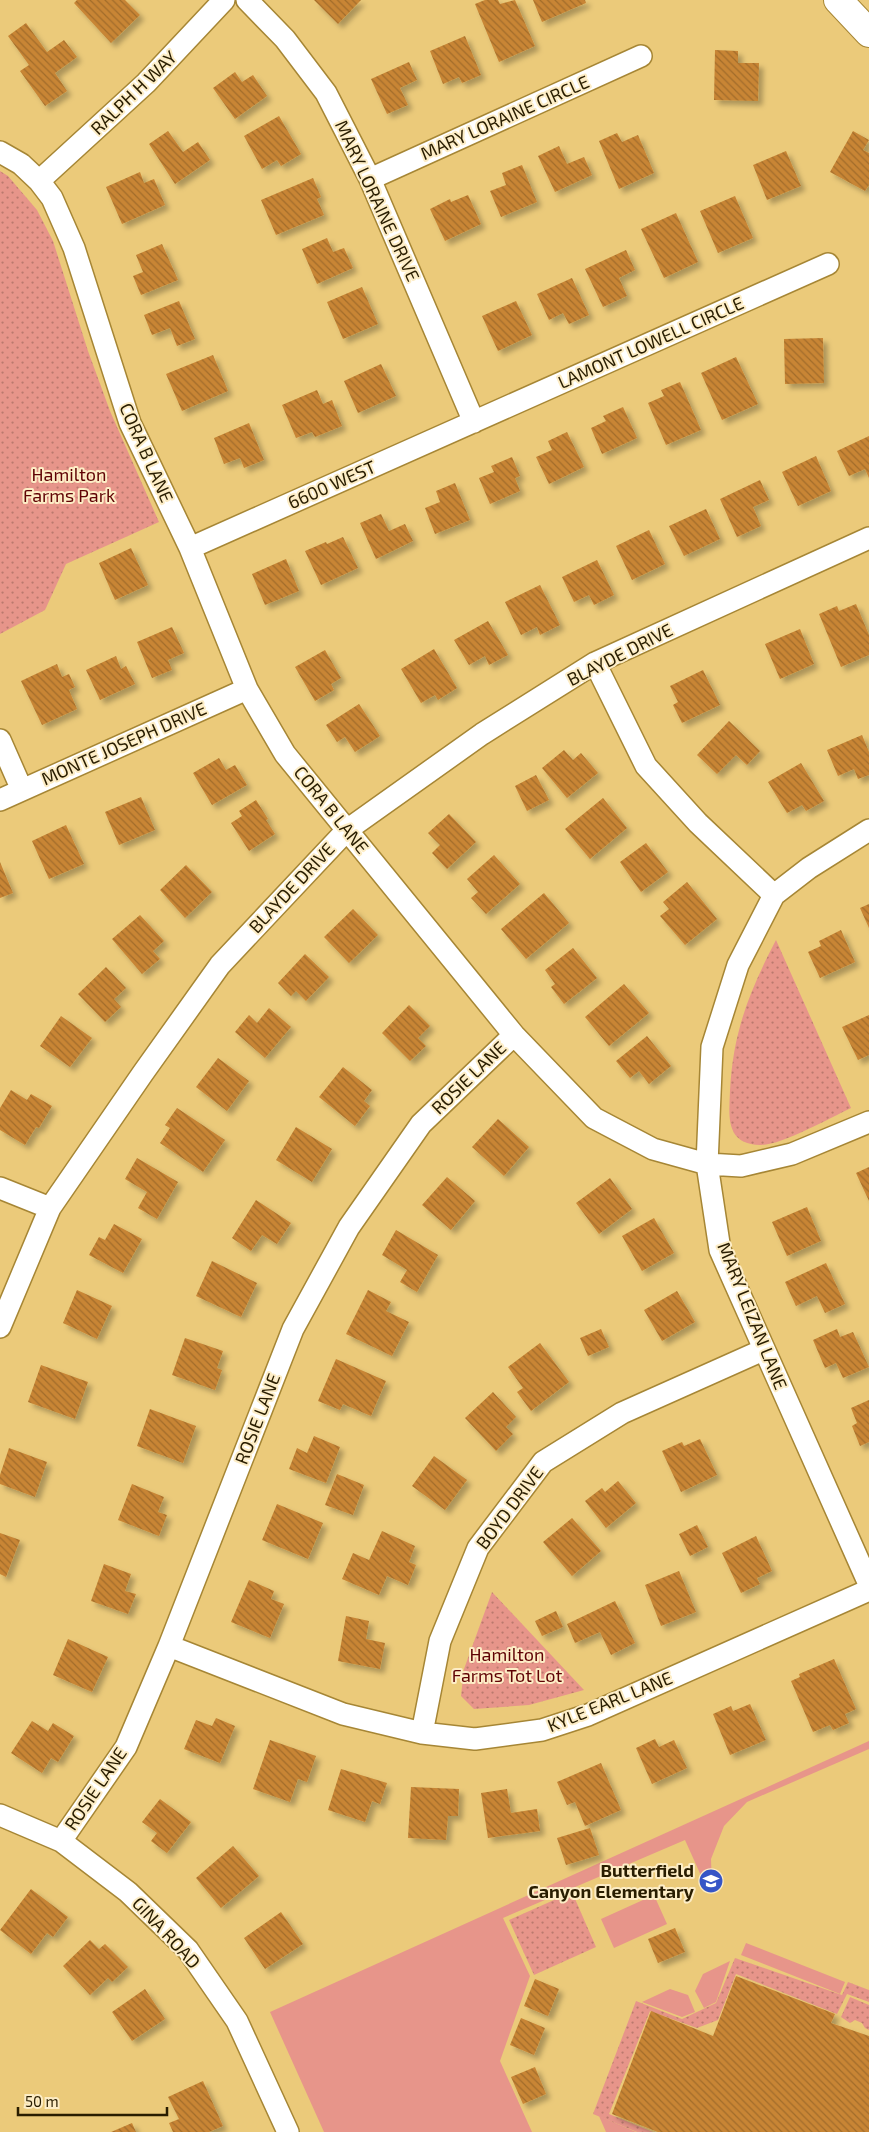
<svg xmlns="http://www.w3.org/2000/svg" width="869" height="2132" font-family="'Exo 2',sans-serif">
  <defs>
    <pattern id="park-dots" width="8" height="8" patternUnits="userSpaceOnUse" patternTransform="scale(1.25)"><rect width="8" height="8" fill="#e7958a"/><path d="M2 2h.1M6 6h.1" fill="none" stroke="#bb796e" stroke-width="1.8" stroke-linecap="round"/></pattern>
    <pattern id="building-back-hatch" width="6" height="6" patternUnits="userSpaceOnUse" patternTransform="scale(1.25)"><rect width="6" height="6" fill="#c88534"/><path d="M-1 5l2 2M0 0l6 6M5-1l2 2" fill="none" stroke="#a26c2a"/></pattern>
    <filter id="shadow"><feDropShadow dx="4.5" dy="4.5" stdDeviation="2.5" flood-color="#0004"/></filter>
  </defs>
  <rect width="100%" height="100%" fill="#ebca7a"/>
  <path fill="#e7958a" d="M869 1741V1749L747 1802 724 1826 711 1859 712 1888 707 1889 685 1840 503 1918 530 1976 500 2061 532 2132H324L270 2012Z
    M654 1895 667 1924 614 1948 601 1919Z
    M746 1943 845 1982 840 1994 741 1955Z
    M730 1961 716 2002 704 2008 695 1991 703 1974Z
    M670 1989 688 1995 695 2012 682 2017 642 2002Z
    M599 2116 636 2132H606Z"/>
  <path fill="url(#park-dots)" d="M0 171 8 176 37 210 53 241 88 351 110 411 159 522 66 564 45 610 0 634Z
    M776 940 851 1108C830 1118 780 1146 760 1145 725 1144 729 1116 730 1091 733 1032 749 992 776 940Z
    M492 1592 584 1690 529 1705 474 1709 461 1696 464 1669Z
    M572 1892 596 1947 534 1975 509 1920Z
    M735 1958 842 1995 848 1982 869 1990V2002L847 1994 837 2014 736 1974 718 2020 697 2028 650 2011 609 2114 653 2132H637L593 2114 636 2001 682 2019 716 2003Z
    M850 1997 869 2005V2030L865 2028 862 2023 855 2020 850 2023 841 2017Z"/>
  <path fill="url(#building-back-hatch)" filter="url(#shadow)" d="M77 0H125L140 15 111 43 74 3Z
    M314 0H361L338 24Z
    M485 0H498L500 4 515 0 535 46 499 62 475 4Z
    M533 0H585L586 3 542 22Z
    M26 23 47 52 64 40 77 57 55 73 67 91 45 106 20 71 29 65 8 36Z
    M465 36 481 75 462 83 459 77 443 84 430 51Z
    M715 50 738 51V63H759L758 101 714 100Z
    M409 62 417 80 400 88 408 105 387 114 371 79Z
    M235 72 242 82 253 75 267 96 235 119 213 88Z
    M279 116 301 154 281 166 277 160 262 169 244 136Z
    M168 131 183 152 198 142 210 160 175 184 149 144Z
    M853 131 869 140 863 150 869 153V185L865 191 830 172Z
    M617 133 622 142 638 135 654 173 619 189 599 141Z
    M559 146 567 164 584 157 592 175 555 192 538 156Z
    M786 151 801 186 767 200 753 165Z
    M522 165 537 202 501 217 490 191 506 185 502 173Z
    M140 172 144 183 154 179 165 205 122 224 106 187Z
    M313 178 321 197 317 199 324 215 276 235 261 200Z
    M468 195 481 224 445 241 430 209 450 199 451 202Z
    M735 196 753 238 718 253 700 211Z
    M676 213 698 262 664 278 641 229Z
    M327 238 333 252 344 248 353 268 317 284 302 249Z
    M162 244 178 280 141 295 133 276 143 272 136 255Z
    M626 250 635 270 619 278 627 296 603 307 585 269Z
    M572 278 589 315 569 324 563 313 549 320 537 294Z
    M362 287 378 324 343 339 327 302Z
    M179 301 195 339 177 346 170 328 152 335 144 315Z
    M516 301 532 335 498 351 482 316Z
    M823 338 824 383 785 384 784 339Z
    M213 355 228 391 182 411 166 374Z
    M736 357 758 404 722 420 701 373Z
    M381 364 396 396 358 413 344 381Z
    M680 382 701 430 666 445 648 403 664 396 661 390Z
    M317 390 323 404 332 400 342 426 315 437 312 432 296 438 282 405Z
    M623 407 637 438 602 454 591 428 606 421 603 416Z
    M249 423 264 460 244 468 240 458 224 464 214 438Z
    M567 432 584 467 549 484 536 457 552 450 548 441Z
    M869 436V478L865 469 849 476 837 451Z
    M816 456 831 491 798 506 782 472Z
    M512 457 520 476 515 478 520 491 490 504 479 478 494 472 491 466Z
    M760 480 769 500 753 507 761 526 737 537 720 499Z
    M455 483 470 520 435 534 425 508 440 502 436 491Z
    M706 509 720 539 684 556 669 526Z
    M381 514 389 531 405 524 413 541 376 559 360 523Z
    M649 530 665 564 632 580 616 546Z
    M343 537 358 568 321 585 305 551 326 542 327 544Z
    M131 548 148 585 115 600 99 563Z
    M286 559 299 591 265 605 252 574Z
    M597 560 614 595 594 605 589 595 574 602 562 577Z
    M540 585 560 625 540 635 537 627 521 635 505 602Z
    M856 604 869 635V655L841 667 819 614 837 606 839 611Z
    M488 621 508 655 489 665 485 656 469 665 454 640Z
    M172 627 184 653 168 660 172 670 152 678 137 642Z
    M800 629 814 664 780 679 765 644Z
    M434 649 457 688 438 700 435 695 421 703 401 669Z
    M325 650 341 678 331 684 334 690 315 701 295 667Z
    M116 656 121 669 126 666 135 684 100 700 86 670Z
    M57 664 62 677 69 674 75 687 69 690 77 709 42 725 21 681Z
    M703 670 720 705 682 723 673 705 678 702 670 686Z
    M359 704 380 736 355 752 345 737 337 742 326 725Z
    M729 721 760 751 747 765 736 755 717 774 697 755Z
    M862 735 869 752V775L858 779 854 769 838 776 827 750Z
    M564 750 573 760 581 753 598 773 567 798 542 768Z
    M219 758 226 770 235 765 247 785 212 805 193 773Z
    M801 763 824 801 806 811 802 805 787 813 768 782Z
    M536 775 549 800 527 811 515 786Z
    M141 797 155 830 119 845 105 812Z
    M603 798 627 828 590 859 565 829Z
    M256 800 268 819 266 820 275 834 249 851 231 823 242 816 239 811Z
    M449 814 476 842 447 869 432 853 440 845 428 833Z
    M66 825 84 864 49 879 32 841Z
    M646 843 668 872 641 892 620 862Z
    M494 855 520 884 486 914 471 898 478 892 467 879Z
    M0 862 13 893 0 898Z
    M186 865 212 892 185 918 160 890Z
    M687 882 717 919 685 945 660 916 669 909 663 902Z
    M544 893 569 923 526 959 501 929Z
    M869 904V928L860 908Z
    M353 909 378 935 349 963 324 937Z
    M140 915 164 941 153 951 160 959 142 974 112 939Z
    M841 930 855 962 820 978 808 952 821 946 819 941Z
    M573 948 597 978 564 1004 551 987 555 984 545 970Z
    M305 954 329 977 306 1001 296 991 291 996 278 983Z
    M106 967 126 988 114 999 121 1007 105 1022 78 994Z
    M624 984 649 1013 609 1046 585 1017Z
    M409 1005 430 1026 418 1038 426 1046 410 1061 382 1033Z
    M269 1008 291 1027 265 1058 235 1032 249 1015 257 1023Z
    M869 1015V1055L858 1060 842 1027Z
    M61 1016 92 1038 70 1067 40 1046Z
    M647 1036 671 1066 649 1084 639 1071 630 1078 616 1061Z
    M218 1058 249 1081 227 1111 196 1087Z
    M343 1067 372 1090 364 1101 370 1106 355 1126 319 1097Z
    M11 1090 27 1100 31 1094 52 1106 39 1128 36 1127 25 1145 0 1130V1108Z
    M177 1108 225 1140 203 1172 160 1143 170 1128 165 1125Z
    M498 1119 529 1147 504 1176 472 1147Z
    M296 1127 332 1149 312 1182 276 1160Z
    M137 1158 178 1182 157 1219 138 1208 147 1192 125 1179Z
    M869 1167V1201L856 1173Z
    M447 1177 475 1201 451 1230 422 1205Z
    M610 1178 632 1209 599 1234 576 1203Z
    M256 1200 291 1223 277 1244 262 1235 251 1251 232 1238Z
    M807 1207 821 1241 787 1256 772 1222Z
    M654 1218 674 1253 642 1271 622 1236Z
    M114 1224 142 1239 123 1273 89 1255 99 1237 105 1240Z
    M396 1230 438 1255 417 1292 400 1282 407 1270 382 1255Z
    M212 1261 257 1283 241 1317 196 1296Z
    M826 1263 845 1304 825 1313 817 1296 796 1306 785 1282Z
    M77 1290 112 1306 97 1339 63 1323Z
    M368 1290 391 1302 386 1311 409 1322 392 1356 346 1334Z
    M677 1291 695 1322 662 1341 644 1310Z
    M601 1329 609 1347 588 1356 580 1338Z
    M837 1329 840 1337 853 1332 869 1367 843 1378 836 1363 825 1368 813 1340Z
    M185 1338 223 1351 217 1368 222 1370 215 1390 172 1375Z
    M540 1343 569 1382 531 1411 517 1392 523 1388 508 1367Z
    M336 1359 386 1381 371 1416 343 1404 340 1410 318 1401Z
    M41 1365 88 1382 75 1419 28 1402Z
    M493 1392 516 1417 506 1427 513 1434 496 1451 465 1418Z
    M869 1400V1442L860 1446 852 1426 857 1423 851 1408Z
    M150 1409 196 1426 183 1463 137 1446Z
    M314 1436 340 1447 326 1483 289 1469 297 1448 307 1453Z
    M700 1439 717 1475 681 1492 662 1451 682 1442 684 1446Z
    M9 1448 47 1462 35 1497 0 1484V1475Z
    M434 1456 467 1480 445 1510 412 1486Z
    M337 1474 364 1485 353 1515 325 1505Z
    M618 1481 636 1503 606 1528 585 1501 602 1488 605 1492Z
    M132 1484 164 1497 158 1512 167 1515 159 1536 118 1520Z
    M277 1504 323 1523 308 1559 262 1540Z
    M572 1518 601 1551 572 1576 543 1542Z
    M697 1525 708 1547 690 1556 679 1534Z
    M382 1531 415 1546 409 1562 416 1565 408 1585 387 1576 379 1595 342 1579 353 1553 369 1560Z
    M0 1533 20 1540 6 1577 0 1574Z
    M756 1536 772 1571 757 1578 760 1584 741 1593 722 1553Z
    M104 1564 131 1574 125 1591 136 1594 128 1614 91 1601Z
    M679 1571 696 1612 661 1626 645 1585Z
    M249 1580 274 1591 271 1599 284 1604 270 1638 231 1622Z
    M615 1601 635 1643 611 1655 600 1632 575 1643 567 1624Z
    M556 1611 563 1627 542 1636 535 1621Z
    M346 1616 369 1621 366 1639 385 1643 380 1669 338 1661Z
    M68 1639 108 1657 92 1692 53 1675Z
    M834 1659 856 1709 845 1714 849 1723 833 1730 830 1725 813 1732 791 1681 800 1677 799 1674Z
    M750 1704 766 1740 730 1755 713 1714 731 1706 733 1711Z
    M216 1718 235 1726 220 1763 184 1749 196 1720 212 1726Z
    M32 1721 48 1731 53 1723 74 1736 58 1762 51 1758 42 1773 11 1753Z
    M655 1739 659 1747 674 1740 687 1768 652 1784 636 1748Z
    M270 1740 316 1756 307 1782 298 1779 290 1802 253 1789Z
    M601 1763 621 1810 585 1826 575 1802 567 1805 557 1782Z
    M341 1769 387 1783 380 1804 372 1801 365 1822 328 1810Z
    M411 1787 459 1789 458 1816H448L446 1840 408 1838Z
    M507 1789 511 1813 537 1809 540 1831 488 1838 481 1793Z
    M160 1799 191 1822 167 1853 151 1841 157 1833 142 1822Z
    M590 1828 599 1855 566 1865 557 1838Z
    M233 1846 259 1876 221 1908 196 1878Z
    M31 1889 68 1917 53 1937 47 1933 31 1954 0 1930Z
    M281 1912 303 1944 265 1969 244 1938Z
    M675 1928 685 1952 658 1963 648 1939Z
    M90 1940 99 1949 105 1944 128 1967 112 1982 108 1978 90 1995 63 1966Z
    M736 1976 835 2014 831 2023 869 2036V2132H658L612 2114 651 2011 713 2036Z
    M535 1979 559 1989 548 2016 524 2006Z
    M145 1989 165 2019 132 2041 112 2012Z
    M521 2018 545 2028 534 2055 510 2045Z
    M535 2067 546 2094 523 2104 511 2077Z
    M203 2081 223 2126 209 2132H173L169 2123 179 2119 168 2097Z
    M132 2123 136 2132H111Z"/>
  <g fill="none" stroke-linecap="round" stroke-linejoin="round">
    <defs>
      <path id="minor" d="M247 0 285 39 326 93 370 179 474 422
        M0 152 21 164 39 181 52 198 74 248 130 423 190 548 247 689 285 754 514 1035 594 1118 653 1149 707 1164 741 1166 792 1154 869 1122
        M370 179 641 56
        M39 181 146 83 224 0
        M190 548 828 264
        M595 663 646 766 698 823 774 895
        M0 740 22 790
        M0 800 247 689
        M869 830 809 868 774 895 738 965 712 1047 707 1164 720 1250 869 1584
        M0 1188 50 1208
        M0 1327 50 1208 143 1073 220 965 347 830 482 734 595 663 869 538
        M169 1646 343 1714 422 1733 475 1739 542 1730 588 1715 869 1590
        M422 1733 440 1641 478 1548 543 1462 622 1413 763 1350
        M0 1815 61 1841 128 1892 188 1950 237 2021 288 2132
        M61 1841 126 1747 169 1646 293 1329 349 1227 421 1124 514 1035"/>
      <path id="tertiary" d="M838 0 869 33"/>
    </defs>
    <use href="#minor" stroke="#a68635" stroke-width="24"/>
    <use href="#tertiary" stroke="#a68635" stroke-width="30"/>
    <use href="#minor" stroke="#fff" stroke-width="21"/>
    <use href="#tertiary" stroke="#fff" stroke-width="28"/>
  </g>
  <defs>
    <symbol id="school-disc" viewBox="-11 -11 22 22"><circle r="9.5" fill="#3655c6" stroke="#fdedc6"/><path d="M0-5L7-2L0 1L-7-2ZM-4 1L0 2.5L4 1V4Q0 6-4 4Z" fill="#fff"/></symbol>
  </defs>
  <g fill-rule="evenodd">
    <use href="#school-disc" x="697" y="1867" width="28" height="28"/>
  </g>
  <g text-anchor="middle" stroke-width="4" stroke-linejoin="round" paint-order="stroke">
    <g font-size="18" fill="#291d00" stroke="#fdedc6">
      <text transform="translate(134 93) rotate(-44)" y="6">RALPH H WAY</text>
      <text transform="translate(505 118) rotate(-24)" y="6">MARY LORAINE CIRCLE</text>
      <text transform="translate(377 201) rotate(65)" y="6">MARY LORAINE DRIVE</text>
      <text transform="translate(651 343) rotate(-24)" y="6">LAMONT LOWELL CIRCLE</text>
      <text transform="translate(146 453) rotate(66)" y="6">CORA B LANE</text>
      <text transform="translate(332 485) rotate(-24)" y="6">6600 WEST</text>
      <text transform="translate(620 655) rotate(-27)" y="6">BLAYDE DRIVE</text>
      <text transform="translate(124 744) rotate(-24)" y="6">MONTE JOSEPH DRIVE</text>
      <text transform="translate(331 810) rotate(51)" y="6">CORA B LANE</text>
      <text transform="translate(292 888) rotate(-47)" y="6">BLAYDE DRIVE</text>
      <text transform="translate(469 1078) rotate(-44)" y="6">ROSIE LANE</text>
      <text transform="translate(752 1316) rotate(68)" y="6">MARY LEIZAN LANE</text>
      <text transform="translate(258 1419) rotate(-69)" y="6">ROSIE LANE</text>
      <text transform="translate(510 1508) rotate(-53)" y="6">BOYD DRIVE</text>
      <text transform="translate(610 1702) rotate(-22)" y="6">KYLE EARL LANE</text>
      <text transform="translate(96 1789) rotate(-56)" y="6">ROSIE LANE</text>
      <text transform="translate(166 1933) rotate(47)" y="6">GINA ROAD</text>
    </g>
    <g font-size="18" fill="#5f0204" stroke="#fdedc6">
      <text x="69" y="481">Hamilton<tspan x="69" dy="21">Farms Park</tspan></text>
      <text x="507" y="1661">Hamilton<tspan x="507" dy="21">Farms Tot Lot</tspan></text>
    </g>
    <g font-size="18" font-weight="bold" fill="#291d00" stroke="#fdedc6" text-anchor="end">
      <text x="694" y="1877">Butterfield<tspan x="694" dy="21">Canyon Elementary</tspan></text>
    </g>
  </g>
  <path d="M18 2107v8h149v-8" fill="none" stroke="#291d00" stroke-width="2.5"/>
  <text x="25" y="2107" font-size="15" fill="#291d00" stroke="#fdedc6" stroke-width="4" paint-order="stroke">50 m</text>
</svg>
